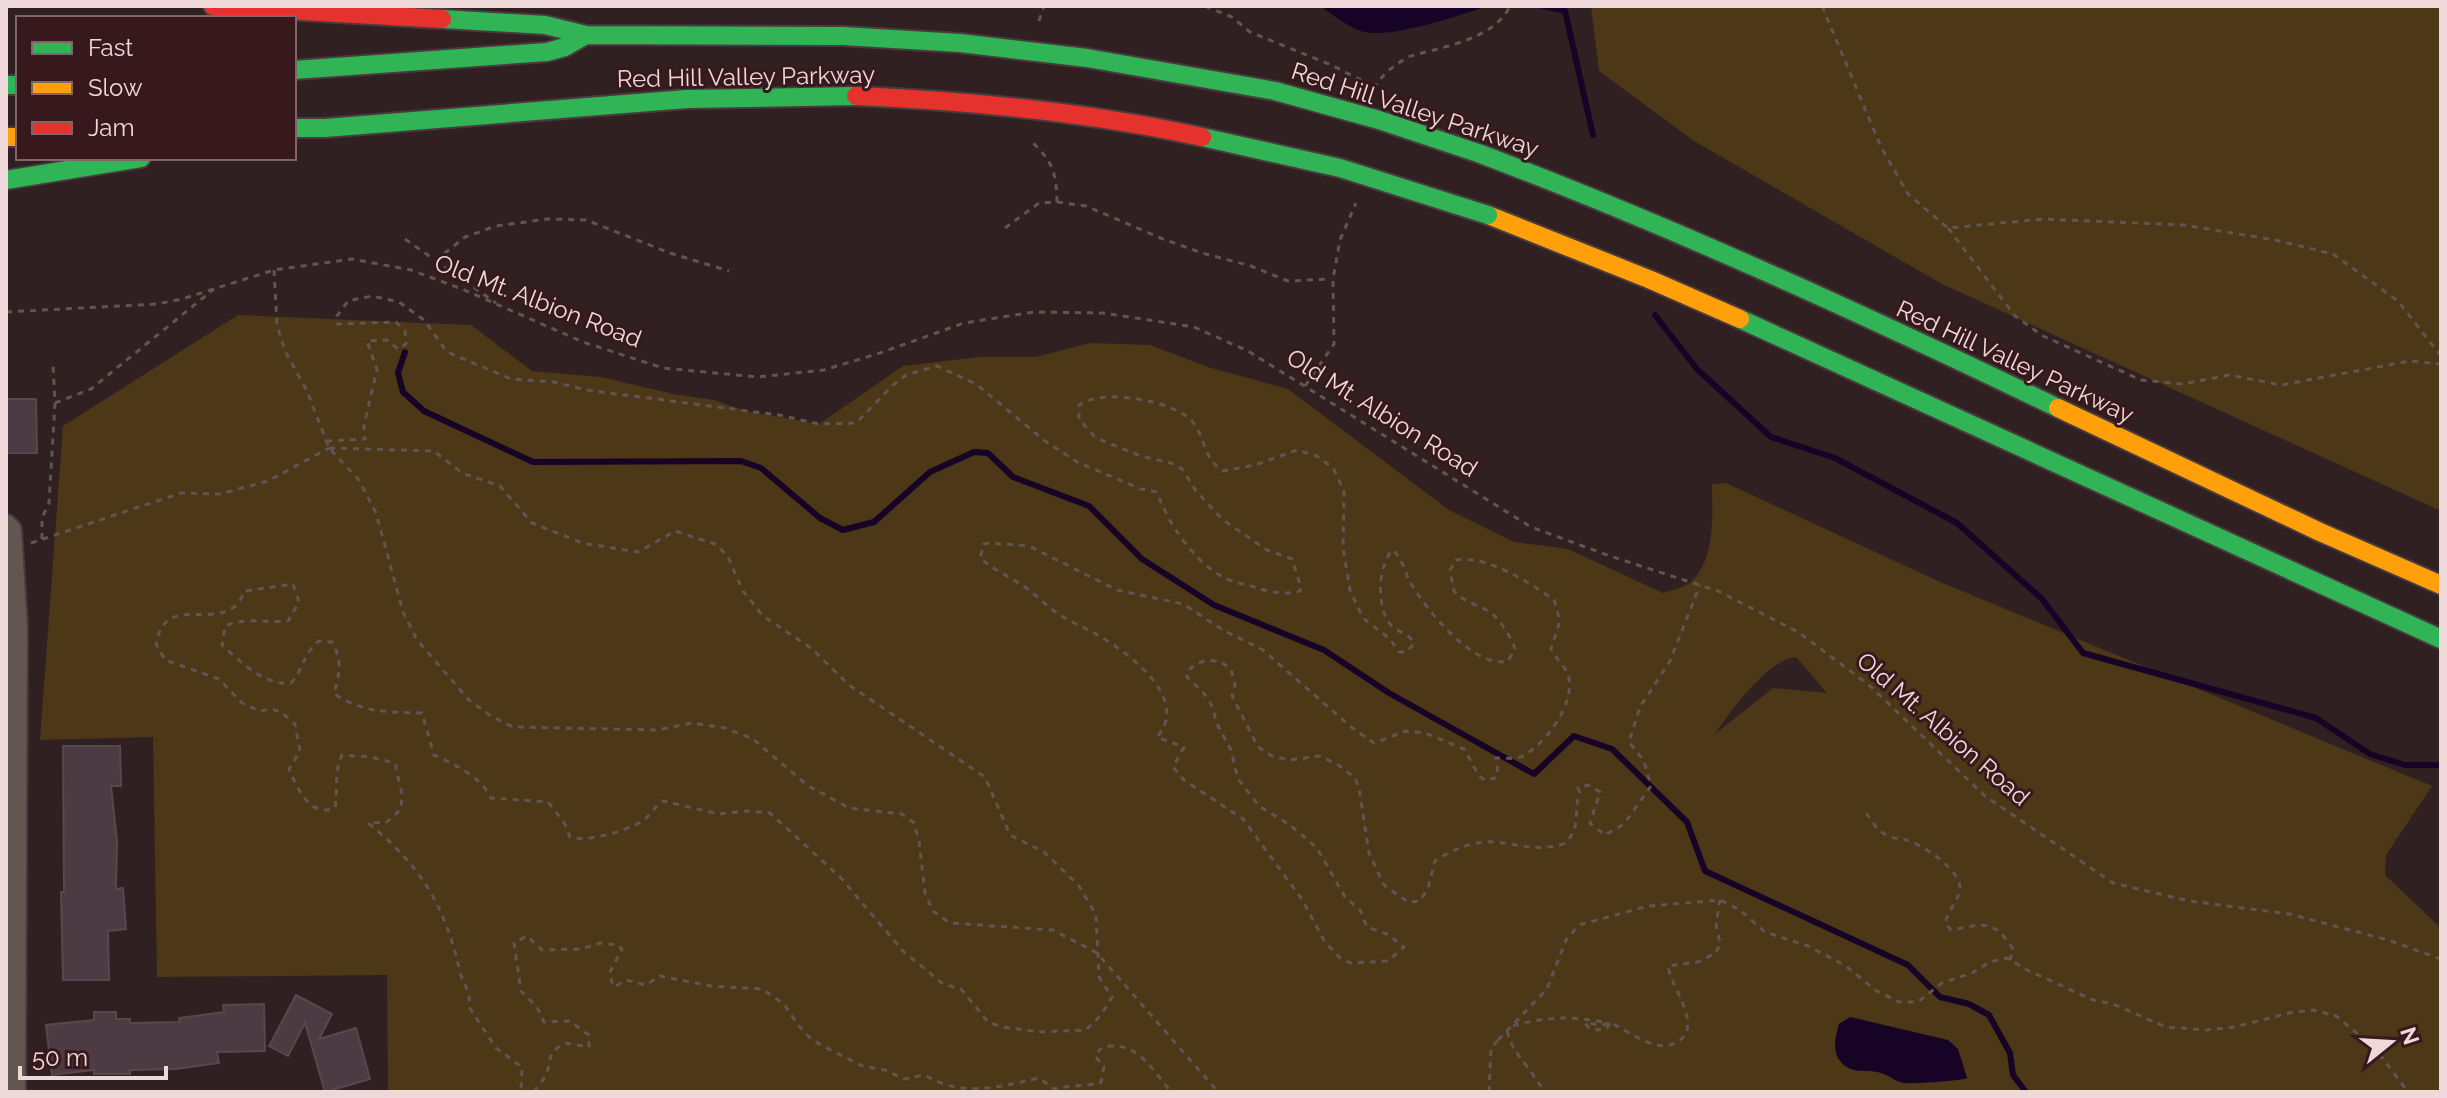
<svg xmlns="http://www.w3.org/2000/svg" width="2447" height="1098" font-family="Raleway,sans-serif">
  <rect width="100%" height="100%" fill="#302022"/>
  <path fill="#4c3717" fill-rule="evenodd" d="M1591 6H2441V511L1942 284 1694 141 1599 71Z
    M238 315 471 325 532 371 601 377 673 394 714 400 745 411 819 424 903 366 979 357H1036L1090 343 1150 345 1208 367 1288 389 1449 510 1514 542 1568 549 1663 593C1671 590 1685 588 1692 581 1716 557 1712 516 1712 484L1726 483 1938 581 2432 786 2386 855 2385 875 2441 928V1092H388L387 975 157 977 153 737 40 740 63 426ZM1796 657 1827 693 1773 688 1715 734C1730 712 1767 660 1796 657Z"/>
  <path fill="#160326" d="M1320 6H1488C1461 15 1383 42 1358 30 1344 24 1332 14 1320 6Z
    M1850 1017 1948 1040 1958 1049 1967 1078C1961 1081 1912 1084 1904 1083 1896 1082 1889 1075 1881 1073 1869 1069 1854 1074 1844 1065 1831 1054 1835 1038 1839 1024Z"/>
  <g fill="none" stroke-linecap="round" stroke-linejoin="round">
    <path stroke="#160326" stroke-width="6" d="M1543 6 1565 11 1593 135
      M1655 315 1697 369 1771 437 1835 458 1957 523 2042 599 2083 653 2316 718 2370 754 2405 765H2441
      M405 352 398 373 403 392 424 411 533 462 741 461 761 468 820 518 843 530 874 522 930 472 974 452 988 453 1013 477 1089 506 1142 559 1214 605 1324 650 1389 693 1534 774 1574 736 1612 749 1687 822 1705 871 1908 965 1940 997 1969 1004 1989 1015 2010 1053 2013 1075 2026 1092"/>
  </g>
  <path fill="#4c3b42" stroke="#56494e" stroke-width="2" d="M6 399H36L37 453H6Z
    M63 746H120L121 786H111L117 841 116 889 123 888 126 929 108 931 109 980H63L61 892H64Z
    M296 995 332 1014 319 1039 356 1028 370 1079 325 1092 305 1023 288 1056 269 1046Z
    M264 1004 265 1051 217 1052 219 1063 176 1069 130 1070V1074H94V1070L52 1075 46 1025 94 1020V1012H116V1019H130V1023L180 1022 179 1018 224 1012 223 1005Z"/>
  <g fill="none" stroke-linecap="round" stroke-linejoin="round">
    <defs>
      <path id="street" d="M6 526 10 530 16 627 14 1092"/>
      <path id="fast" d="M442 19 545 25 586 35
        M294 70 547 52 565 47 586 35 843 36
        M6 85H18
        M294 128H325L687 99 856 96
        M1478 153C1676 228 1867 316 2058 408
        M6 180 141 158
        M1740 319 2441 639"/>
      <path id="slow" d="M6 137H18
        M1488 215 1651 280 1740 319
        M2058 408 2320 532 2441 585"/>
      <path id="jam" d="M213 6 442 19"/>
    </defs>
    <use href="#street" stroke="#493b3d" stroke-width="26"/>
    <use href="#fast" stroke="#493b3d" stroke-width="22"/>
    <use href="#slow" stroke="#493b3d" stroke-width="22"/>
    <use href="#jam" stroke="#493b3d" stroke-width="22"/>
    <path stroke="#615552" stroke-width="3" stroke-dasharray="6 6" stroke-linecap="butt" d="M1205 6 1232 17 1250 32 1329 64 1367 83
      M1822 6 1881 147 1908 194 1948 228 2044 219 2184 225 2275 240 2333 254 2398 301 2441 356
      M1039 21 1044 6
      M1374 89C1382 74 1393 66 1408 57 1440 47 1494 40 1510 6
      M1057 202 1086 206 1163 239 1202 253 1251 266 1288 281 1331 279
      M1005 228 1039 203 1057 202C1056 171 1053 162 1030 140
      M1948 228 2015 316 2043 336 2141 380 2183 384 2229 375 2281 385 2410 361 2441 364
      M405 239 496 303
      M435 261 465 237 496 226 548 219 586 220 670 253 729 271
      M274 270 277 325 285 351 307 391 329 448 359 480 376 513 403 612 417 640 469 700 491 716 513 727 657 730 692 723 725 728 753 739 807 785 849 808 902 814 914 823 919 841 925 893 933 911 950 923 1053 930 1097 953 1218 1092
      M6 312 157 304 182 299 274 270 352 259 411 270 462 289 583 342 663 368 758 377 824 370 880 353 964 323 1034 312 1103 313 1194 327 1248 351 1531 527 1610 556 1718 591 1798 632 1869 685 1985 796 2113 883 2189 901 2289 914 2388 940 2441 959
      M1305 386 1334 344 1333 279 1340 240 1356 203
      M55 403 91 389 214 289
      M326 441 365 439 364 425 377 370 367 341 387 340 398 349 406 344 405 331 396 322 337 324V316L348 301 372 296 399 302 424 320 447 352 511 379 554 382 586 390 779 415 819 424 856 423 893 385 906 375 937 366 976 384 1045 441 1077 462 1141 489 1157 492C1168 523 1192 559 1221 576 1231 582 1245 584 1257 588 1270 592 1286 595 1300 591L1301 587 1292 559 1267 550 1223 520 1196 491 1183 470 1175 464 1141 456 1103 441 1094 436 1079 419V405C1102 388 1179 400 1195 425 1206 442 1204 459 1223 471L1255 465 1297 450 1317 456 1334 469 1344 492 1343 548 1350 590 1363 618 1390 639 1399 652H1406L1414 644C1409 632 1397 633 1390 624 1376 605 1378 568 1392 550 1402 556 1404 571 1410 582 1426 609 1473 669 1508 661L1515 649C1511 637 1499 617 1488 611 1476 604 1464 602 1454 591L1450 570 1456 560C1487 555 1529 582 1554 600L1560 621 1551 649C1555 658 1566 667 1568 675 1577 703 1544 746 1521 757 1514 759 1504 758 1496 758L1498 773 1495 778 1485 780 1479 776 1464 749 1425 733 1406 731 1374 743 1351 727 1263 650 1223 630 1183 604 1117 590 1029 546 989 543 984 544 980 558C995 571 1011 577 1026 588 1038 596 1047 607 1060 615 1070 622 1082 626 1092 632 1124 649 1192 697 1157 737L1184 747 1173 767 1184 780 1243 819 1301 898 1325 942 1342 960 1351 963 1388 961 1404 947 1387 934 1367 927 1360 910 1345 897 1317 848 1290 825 1259 806 1238 779 1231 750 1217 724 1212 706 1203 692 1187 677 1186 673C1199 658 1216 656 1231 669L1235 685 1232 696 1258 747 1272 756 1289 760 1319 756 1337 764 1355 778 1359 788 1369 853 1384 885 1408 902 1420 901 1428 888 1435 861C1451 850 1475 840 1496 842 1523 845 1539 852 1566 843 1583 822 1572 813 1580 793L1578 788 1588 785 1600 792 1590 823 1605 835 1624 824 1651 786 1644 761 1629 742 1640 707 1670 661 1700 585
      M329 448 434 451 462 473 500 486 532 523 582 543 638 552 675 531 715 544 727 555 743 591 763 616 811 648 849 685 985 777 1010 835 1044 852 1079 886 1096 915 1099 977 1112 997 1101 1015 1086 1030 1041 1032 1002 1027 988 1022 961 989 943 984 903 951 841 878 770 813 747 811 719 814 663 801C655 806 652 813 645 819 631 830 586 843 570 837L565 824 548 802 491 798C479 775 457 766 434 755L422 713C386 712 365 713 334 694 339 675 343 661 332 642L319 641C301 656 306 666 291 683 264 686 241 662 222 645L225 626C244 617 267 623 288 621L299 602 293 584 245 591C242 596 239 604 234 607 206 627 165 595 156 644L165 660 219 679 242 703 259 711 271 709 281 712 295 724 300 751 289 769C297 787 309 818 335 808 338 790 334 772 342 755L370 757 395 763 402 794 401 809 387 822 368 823C421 866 445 905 460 972 464 987 471 990 469 1007L496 1048 522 1067 521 1092
      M42 539V518L49 503 55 403 53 364
      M31 543 181 493 220 494 268 481 329 448
      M1866 813C1873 823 1878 831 1888 836 1894 839 1900 838 1906 840 1922 844 1962 871 1960 889 1959 899 1948 911 1945 923L1951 930C1984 924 1993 918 2013 949L2010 960
      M1610 1023 1607 1028 1598 1030 1589 1028 1585 1023 1602 1025 1610 1023C1631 1031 1656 1056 1679 1041 1689 1034 1689 1024 1686 1013 1682 997 1671 983 1668 966L1698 962 1716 953 1720 943 1716 925 1720 900
      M1513 1026C1546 1016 1574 1016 1608 1023
      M1507 1031C1512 1048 1516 1052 1526 1065 1534 1075 1537 1083 1546 1092
      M1498 1040 1547 989 1566 940 1579 925 1648 906 1720 900 1740 910 1765 932 1808 946 1846 966 1875 990 1899 1002H1918L1942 983 1972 973 1990 962 2007 958 2027 970 2093 1000 2113 1004 2166 1027 2206 1030 2235 1027 2289 1013 2313 1010 2336 1016 2375 1048 2408 1092
      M534 1092C537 1087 543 1081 546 1075 553 1057 545 1055 565 1043L589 1047V1035L569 1021 544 1022 537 1007 521 991 514 943 527 936 542 950 581 949 600 943 618 945 622 949 609 974 614 987 626 980 646 985 660 976 711 986 762 989 784 1004 798 1025 812 1040 829 1049 862 1066 885 1070 904 1079 925 1075C963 1098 998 1087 1039 1078L1054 1089C1070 1085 1087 1087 1101 1082L1104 1067 1095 1056C1099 1049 1102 1047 1111 1046 1139 1044 1155 1073 1171 1092
      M1489 1092 1491 1048 1499 1039"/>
    <use href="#street" stroke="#63554f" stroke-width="22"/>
    <use href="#fast" stroke="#30b455" stroke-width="18"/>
    <use href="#slow" stroke="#ff9f0a" stroke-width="18"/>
    <use href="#jam" stroke="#e5322d" stroke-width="18"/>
    <defs>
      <path id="fast-bridge" d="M843 36 960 43 1087 58 1275 91 1379 120 1478 153
        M1202 137 1340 168 1488 215"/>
      <path id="jam-bridge" d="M856 96C972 101 1088 112 1202 137"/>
    </defs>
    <use href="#fast-bridge" stroke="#493b3d" stroke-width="22" stroke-linecap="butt"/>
    <use href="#jam-bridge" stroke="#493b3d" stroke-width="22" stroke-linecap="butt"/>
    <use href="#fast-bridge" stroke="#30b455" stroke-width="18"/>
    <use href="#jam-bridge" stroke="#e5322d" stroke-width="18"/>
  </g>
  <g text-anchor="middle" stroke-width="6" stroke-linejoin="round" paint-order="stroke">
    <g font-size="24" fill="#eed8da" stroke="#37191d">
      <text transform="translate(746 77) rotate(-1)" y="8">Red Hill Valley Parkway</text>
      <text transform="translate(1415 110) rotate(18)" y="8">Red Hill Valley Parkway</text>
      <text transform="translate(538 301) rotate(21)" y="8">Old Mt. Albion Road</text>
      <text transform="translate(2015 362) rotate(25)" y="8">Red Hill Valley Parkway</text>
      <text transform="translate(1382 413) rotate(32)" y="8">Old Mt. Albion Road</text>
      <text transform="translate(1943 729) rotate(41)" y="8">Old Mt. Albion Road</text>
    </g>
  </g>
  <rect width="2447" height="1098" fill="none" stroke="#eed8da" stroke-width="16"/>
  <rect x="16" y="16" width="280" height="144" fill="#37191d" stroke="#806569" stroke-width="2"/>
  <rect x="32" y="42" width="40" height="12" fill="#30b455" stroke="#806569" stroke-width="2"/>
  <text x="88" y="56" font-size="24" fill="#eed8da">Fast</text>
  <rect x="32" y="82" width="40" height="12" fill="#ff9f0a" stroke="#806569" stroke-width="2"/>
  <text x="88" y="96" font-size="24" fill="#eed8da">Slow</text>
  <rect x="32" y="122" width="40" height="12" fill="#e5322d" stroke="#806569" stroke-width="2"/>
  <text x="88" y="136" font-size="24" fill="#eed8da">Jam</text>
  <g transform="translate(2391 1042) rotate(72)" stroke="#37191d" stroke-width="6" paint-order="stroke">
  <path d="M0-6L14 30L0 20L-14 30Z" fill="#eed8da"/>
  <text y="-12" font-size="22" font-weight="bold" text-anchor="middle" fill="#eed8da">N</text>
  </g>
  <path d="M20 1066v12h146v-12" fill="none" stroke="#eed8da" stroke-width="4"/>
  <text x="32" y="1066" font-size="24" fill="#eed8da" stroke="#37191d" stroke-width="6" paint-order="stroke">50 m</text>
</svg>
